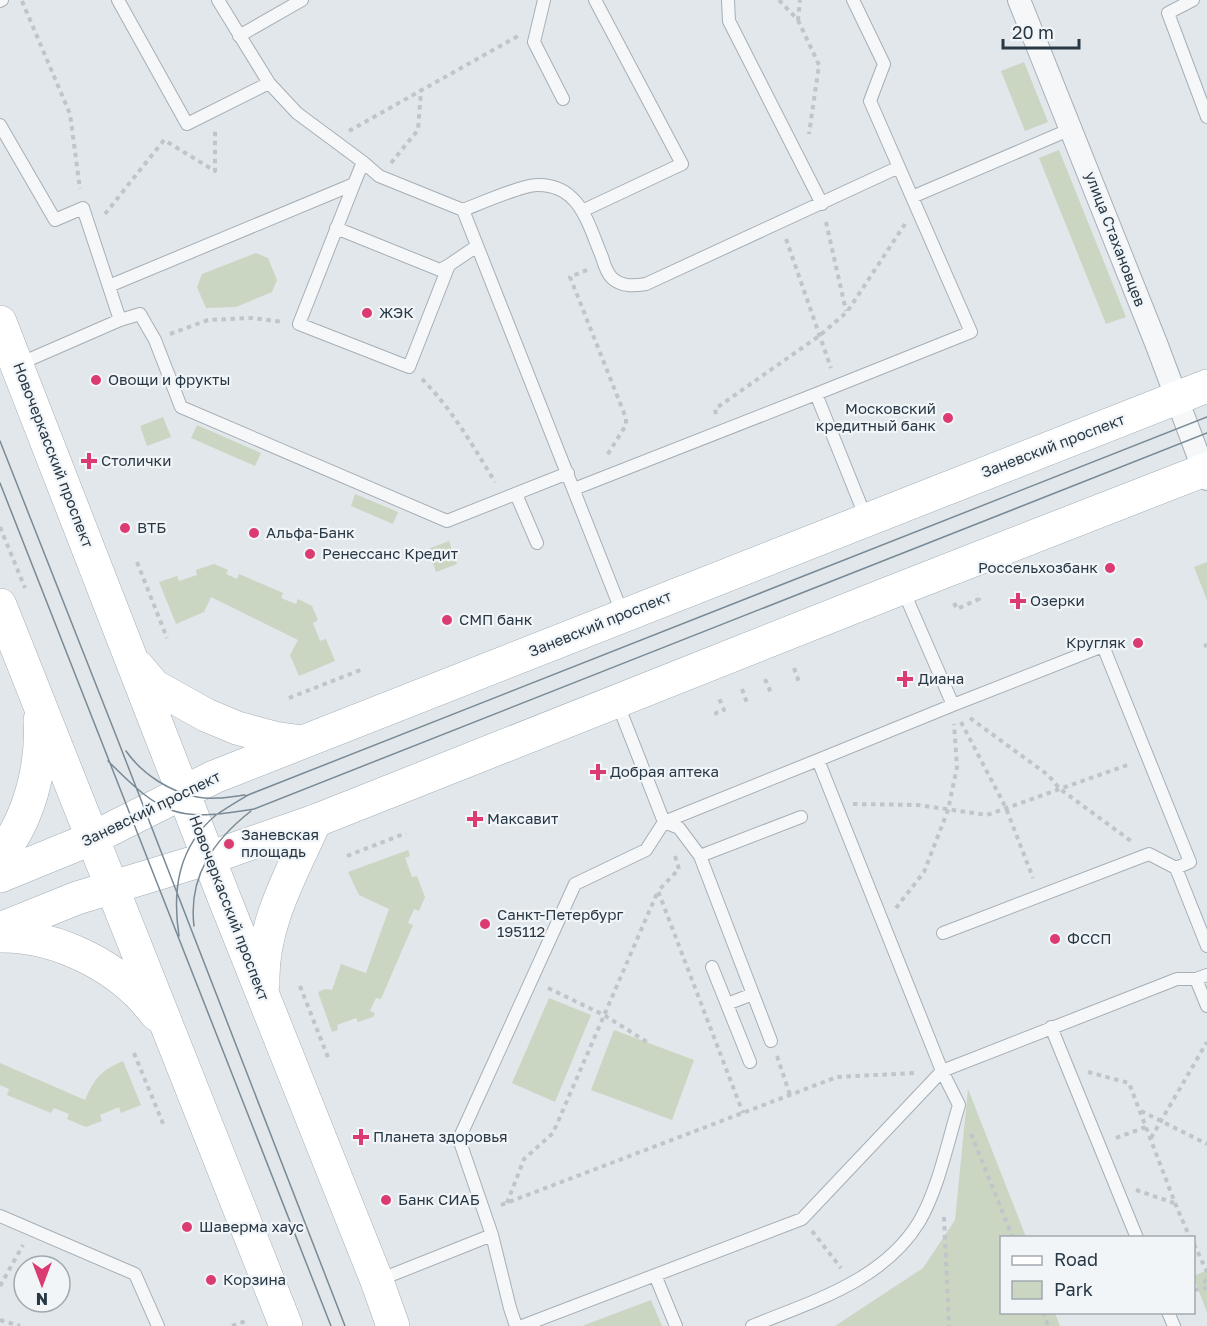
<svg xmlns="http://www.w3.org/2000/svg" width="1207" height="1326" font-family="'Golos Text',sans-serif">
  <rect width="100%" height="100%" fill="#e1e7eb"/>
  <path fill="#cad6c2" d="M1024 62 1048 122 1025 131 1001 71Z
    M1059 150 1126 317 1106 324 1039 158Z
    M256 253 268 258 277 280 272 292 236 307 206 308 197 287 202 274Z
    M163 417 171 437 147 446 140 426Z
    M197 425 261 453 255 466 191 438Z
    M355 494 398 512 393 524 351 506Z
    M449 541 457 564 436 572 428 549Z
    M1207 562V600L1194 567Z
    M214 564 228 570 226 574 237 579 239 574 283 593 281 598 296 604 298 599 312 606 318 620 313 623 320 641 326 639 335 661 299 676 290 655 298 640 211 597 204 612 176 624 159 582 177 576 179 581 197 575 196 570Z
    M408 850 410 856 405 858 412 877 417 876 425 897 419 911 414 909 408 923 413 925 381 999 376 998 370 1011 375 1013 373 1017 358 1022 356 1018 337 1025 338 1030 332 1032 318 992 325 989 332 990 341 964 366 973 389 909 359 895 348 872Z
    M549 998 591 1015 555 1102 512 1083Z
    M614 1030 694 1060 672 1120 591 1090Z
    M123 1061 141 1105 121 1113 119 1107 100 1115 102 1121 86 1127 67 1119 69 1114 54 1108 51 1113 7 1095 9 1089 0 1085V1063L85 1100C95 1078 100 1071 123 1061Z
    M968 1089 1026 1237 1002 1238V1312L1055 1313 1060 1326H835L923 1268 955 1220Z
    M1207 1270V1312L1194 1279V1276Z
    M651 1300 662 1326H582Z"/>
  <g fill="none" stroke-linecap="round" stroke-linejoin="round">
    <defs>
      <path id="service" d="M118 0 187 124 269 83
        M218 0 269 83 297 113 363 162 379 176 463 210C479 204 522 185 537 185 580 184 588 224 602 257 604 264 607 273 612 278 622 287 634 286 646 284L899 167
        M544 0 534 42 563 99
        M728 0 729 21 822 204
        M1193 0 1168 13 1207 117
        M0 1 2 0
        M239 36 302 0
        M0 125 55 220 83 208 120 320
        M354 184 299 324 409 367 449 265 477 246
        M912 197 1071 129
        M463 210 623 615
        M582 211 682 164 595 0
        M336 228 440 270 449 265
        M109 286 354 184 363 162
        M19 364 120 320 140 314 155 340 181 407 447 521 568 473
        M816 394 971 332 870 101 884 64 853 0
        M574 489 816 394 866 518
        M516 494 537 543
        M903 590 953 705 1103 646 1190 862 1176 868 1207 946
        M617 702 664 822 818 760 942 1071 1177 979H1196L1207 975
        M818 760 953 705
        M700 856 801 817
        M943 933 1149 854 1176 868
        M712 967 750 1062
        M1196 979 1207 1006
        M727 1004 753 994
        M1051 1027 1137 1238
        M0 1216 135 1274 158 1326
        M655 1275 676 1326
        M379 1280 492 1235
        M1168 1312 1174 1326
        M516 1326 510 1308 492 1235 459 1139 575 884 646 850 664 822 679 828 700 856 771 1041
        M522 1326 802 1219 942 1071 959 1105C948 1141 938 1190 919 1222 883 1281 813 1301 752 1326"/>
      <path id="minor" d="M1019 0 1156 343 1207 479"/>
      <path id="secondary" d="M0 322 225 900 377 1281 393 1326
        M0 605 286 1326
        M138 667 154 686 206 715 237 728 274 738 302 742
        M0 856C29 819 43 767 40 720
        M0 936C58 935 122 968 156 1014
        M263 984C261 925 292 873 315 821"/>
      <path id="primary" d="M0 876 93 838 214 777 1207 386
        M0 929 77 898 209 858 315 821 902 588 1207 469"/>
    </defs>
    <use href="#service" stroke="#a6afb6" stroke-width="14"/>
    <use href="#minor" stroke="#a6afb6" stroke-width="24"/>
    <use href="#secondary" stroke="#a6afb6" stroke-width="34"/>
    <use href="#primary" stroke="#9faeb8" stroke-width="34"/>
    <path stroke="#c0c5ca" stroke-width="4" stroke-dasharray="4.5 4.5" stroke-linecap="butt" d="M779 0 798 20 800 0
      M22 1 70 114 80 189
      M798 20 819 65 809 134
      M349 131 518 36
      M391 163 418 130 421 91
      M105 214 164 140 215 171V129
      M826 222 846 311
      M786 239 831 368
      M587 270 570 277 626 418V425L606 457
      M170 334 208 320 252 318 283 322
      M422 379C452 409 473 446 495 482
      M716 414 715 409 819 336 847 312 905 224
      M0 527 25 588
      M137 562 167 638
      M954 603 957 609 979 599 977 594
      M1204 646 1207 645
      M794 668 799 682
      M765 679 771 693
      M742 689 747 703
      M289 698 363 669
      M717 715 716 713 724 710 719 698
      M970 718 1048 775 1060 789 1131 841
      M961 722 1006 808 1033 878
      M853 804 918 805 987 815 1130 764
      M347 856 406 833
      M675 856 679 869 658 891 743 1113
      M896 908 924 872 948 810 957 767 954 724
      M300 986 329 1060
      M548 988 604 1015 647 1042
      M134 1053 164 1126
      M777 1056 790 1095
      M1088 1072 1129 1083 1175 1203 1190 1238
      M1141 1111 1207 1144
      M971 1134 1013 1238
      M1116 1138 1146 1127
      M1151 1138 1207 1042
      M1136 1190 1174 1203
      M507 1203 524 1159 553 1133 658 891
      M501 1205 837 1077 914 1073
      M944 1217 949 1326
      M812 1231 841 1268
      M1194 1244 1207 1272
      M1207 1280 1205 1281 1207 1288
      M0 1286 23 1245
      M1194 1290 1207 1288
      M1043 1312 1048 1326
      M0 1320 20 1326
      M232 1326 248 1320"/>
    <use href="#service" stroke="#f5f7f9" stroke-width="12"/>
    <use href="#minor" stroke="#f5f7f9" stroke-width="22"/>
    <use href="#secondary" stroke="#fff" stroke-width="33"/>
    <use href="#primary" stroke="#fff" stroke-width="33"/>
    <path stroke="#798a96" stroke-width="1.5" d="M0 441 117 738 345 1326
      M0 483 331 1326
      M126 751C142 774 170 792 197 797 213 800 229 797 245 795
      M108 761C163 816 176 822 254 809L1207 433
      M194 926C188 876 214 840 251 811
      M179 936C172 890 178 847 216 815 226 808 238 801 248 795L1207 417"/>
  </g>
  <g fill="#db3b71" stroke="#f1f5f8" stroke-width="2">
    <circle cx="367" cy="313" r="6"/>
    <circle cx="96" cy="380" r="6"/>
    <circle cx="948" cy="418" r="6"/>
    <path d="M86 452h6v6h6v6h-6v6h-6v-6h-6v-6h6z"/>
    <circle cx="125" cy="528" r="6"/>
    <circle cx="254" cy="533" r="6"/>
    <circle cx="310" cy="554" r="6"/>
    <circle cx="1110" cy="568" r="6"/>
    <path d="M1015 592h6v6h6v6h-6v6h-6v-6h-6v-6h6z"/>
    <circle cx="447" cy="620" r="6"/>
    <circle cx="1138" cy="643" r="6"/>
    <path d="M902 670h6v6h6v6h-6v6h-6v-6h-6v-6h6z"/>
    <path d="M595 763h6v6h6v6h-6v6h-6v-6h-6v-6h6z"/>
    <path d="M472 810h6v6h6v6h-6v6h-6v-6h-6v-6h6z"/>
    <circle cx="229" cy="844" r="6"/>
    <circle cx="485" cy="924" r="6"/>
    <circle cx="1055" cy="939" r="6"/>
    <path d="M358 1128h6v6h6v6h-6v6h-6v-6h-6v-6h6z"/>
    <circle cx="386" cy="1200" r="6"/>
    <circle cx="187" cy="1227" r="6"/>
    <circle cx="211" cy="1280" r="6"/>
  </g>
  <g text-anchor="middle" stroke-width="4.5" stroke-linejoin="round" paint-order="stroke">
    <g font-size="15" fill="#283845" stroke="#f1f5f8">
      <text transform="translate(1115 239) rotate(69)" y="5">улица Стахановцев</text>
      <text transform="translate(1053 446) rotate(-21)" y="5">Заневский проспект</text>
      <text transform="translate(53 455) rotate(69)" y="5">Новочеркасский проспект</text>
      <text transform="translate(600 624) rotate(-22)" y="5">Заневский проспект</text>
      <text transform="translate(151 809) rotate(-26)" y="5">Заневский проспект</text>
      <text transform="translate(229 908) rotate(69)" y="5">Новочеркасский проспект</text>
    </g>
    <g font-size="15" fill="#283845" stroke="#f1f5f8" text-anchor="start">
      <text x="379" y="318">ЖЭК</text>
      <text x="108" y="385">Овощи и фрукты</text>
      <text x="936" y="414" text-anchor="end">Московский<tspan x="936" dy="17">кредитный банк</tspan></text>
      <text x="101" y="466">Столички</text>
      <text x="137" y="533">ВТБ</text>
      <text x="266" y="538">Альфа-Банк</text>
      <text x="322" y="559">Ренессанс Кредит</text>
      <text x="1098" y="573" text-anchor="end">Россельхозбанк</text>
      <text x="1030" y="606">Озерки</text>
      <text x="459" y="625">СМП банк</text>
      <text x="1126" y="648" text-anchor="end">Кругляк</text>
      <text x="918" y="684">Диана</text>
      <text x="610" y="777">Добрая аптека</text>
      <text x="487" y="824">Максавит</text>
      <text x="241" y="840">Заневская<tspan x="241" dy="17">площадь</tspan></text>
      <text x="497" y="920">Санкт-Петербург<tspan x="497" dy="17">195112</tspan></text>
      <text x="1067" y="944">ФССП</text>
      <text x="373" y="1142">Планета здоровья</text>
      <text x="398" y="1205">Банк СИАБ</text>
      <text x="199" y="1232">Шаверма хаус</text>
      <text x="223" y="1285">Корзина</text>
    </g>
  </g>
  <rect x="1000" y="1236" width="195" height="78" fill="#f1f5f8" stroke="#a1a9b0" stroke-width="1.5"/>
  <rect x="1012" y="1256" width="30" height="9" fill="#ffffff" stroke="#a1a9b0" stroke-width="1.5"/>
  <text x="1054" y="1266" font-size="18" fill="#283845">Road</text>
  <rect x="1012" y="1281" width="30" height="18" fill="#cad6c2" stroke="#a1a9b0" stroke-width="1.5"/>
  <text x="1054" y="1296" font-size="18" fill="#283845">Park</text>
  <g transform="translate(42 1284) rotate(180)"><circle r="28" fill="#f1f5f8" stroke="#a1a9b0" stroke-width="1.5"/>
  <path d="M0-4.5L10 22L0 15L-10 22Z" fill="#db3b71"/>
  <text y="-9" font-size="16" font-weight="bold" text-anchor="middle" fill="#283845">N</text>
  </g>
  <path d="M1003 39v9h76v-9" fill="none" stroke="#283845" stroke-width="3"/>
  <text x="1012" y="39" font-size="18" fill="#283845" stroke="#f1f5f8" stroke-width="4.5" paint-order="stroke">20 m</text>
</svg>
